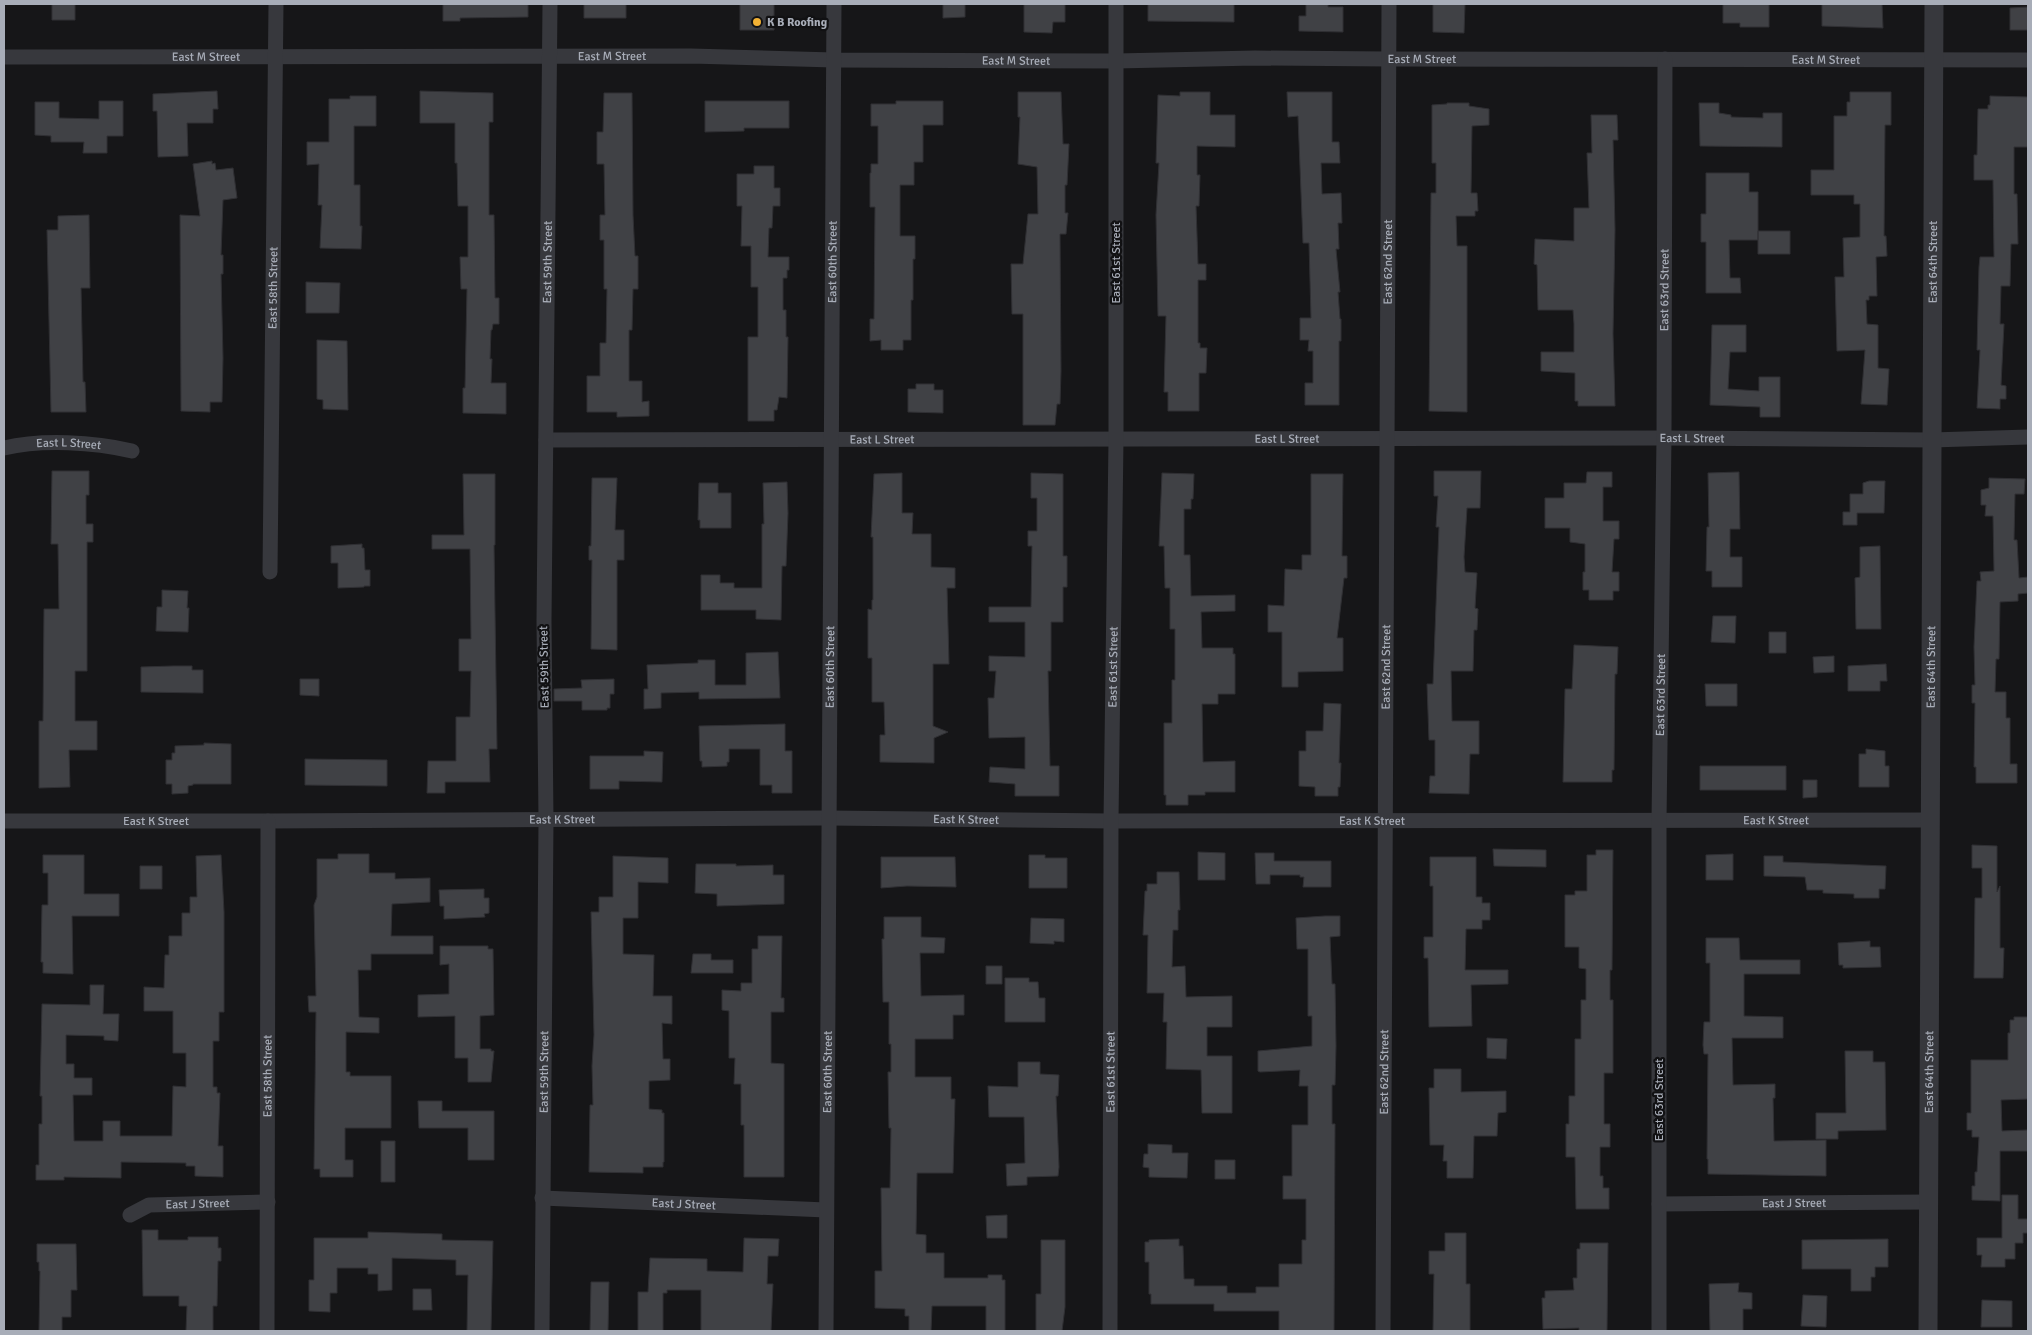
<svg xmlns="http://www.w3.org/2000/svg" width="2032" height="1335" font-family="Signika,sans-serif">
  <rect width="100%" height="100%" fill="#161618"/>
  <path fill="#404145" stroke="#303034" d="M52 4H75V20H52Z
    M443 4H528V17L460 18V21H443Z
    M584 4H626V18H584Z
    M740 4H774V30H740Z
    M943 4H965V17L943 18Z
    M1024 4H1065V22H1053L1052 33 1024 32Z
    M1148 4H1234V22L1148 21Z
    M1306 4H1328V7H1343V32L1299 31V16H1306Z
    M1433 4H1465L1464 33 1433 32Z
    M1723 4H1769V27H1740V23H1723Z
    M1822 4H1882L1883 28 1822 26Z
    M2028 7V30H2010V8Z
    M217 91 218 109H213V123H187L188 156 158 157 157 111H153V94Z
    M420 91 493 93V122H489V215H494L495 298H499V324H493L492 330H491L490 359H492L491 383H506V414L463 413V388H465L467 289H461L460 257H468V206H458L457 163H455V123H420Z
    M1018 92H1061L1063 144H1069L1067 185H1065V213H1068L1066 234H1060L1061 371 1060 404H1057L1055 425H1023V314H1012L1011 264H1023L1028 214H1038L1037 167 1018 164 1020 117H1018Z
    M1180 92H1210V115H1235V147L1197 146V175H1200L1199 206H1196L1198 264H1206V280H1198V343H1200V348H1207L1206 373H1199V411H1168V392H1164L1166 316H1158L1156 215 1159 163H1156L1158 95 1180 96Z
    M1287 92H1332V142H1339L1340 163H1321L1322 194 1341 193 1342 223H1338L1339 249H1336L1340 292H1338L1340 319H1341V341H1339V405H1305V383H1313V351H1308L1309 340H1300V318H1311L1309 243H1303L1298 116 1288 117Z
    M1850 92H1891V125H1885L1884 236H1886L1887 256 1876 257 1877 296H1869V300H1866L1867 324 1878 325V368L1889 369 1887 405 1861 404 1865 350 1837 351 1835 277H1844L1843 238 1860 237V204H1854V195H1811V170H1834V116H1847V102H1850Z
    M604 93H632L633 215 635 256H638V289H633L632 330H629V381H642V402L649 401V416L617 417V412H587V376H600V343H606L607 289H604V240H600V215H605L604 164H597V132H603Z
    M350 96H376V126H354V185H360V226H362L361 249 320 248 322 205H318L319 164 307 165V142H329V99H350Z
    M1990 96 2028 97V147H2014V194H2017L2018 244H2011L2010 286H2001L2000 324H2004L2001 385 2006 386V399H2000V409L1977 408 1980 350H1977L1979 267 1980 257H1994L1993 180H1974V155H1977L1978 109H1988V105H1990Z
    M99 101H123V136H107V153H83L84 142H51V136L35 135V102H59V118L99 119Z
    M705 101H789V128H744V131L705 132Z
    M896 101H943V125H923V162H914V185H900V236H915V259H913V300H911V340H903V350H881V340L870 341V319H874L875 207H870V173H871V164H878V126H871V104H896Z
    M1447 103H1469V106L1489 109V125L1472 126 1471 193H1477L1478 211H1475V216H1456L1457 246H1467V412L1429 411 1431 193H1436V163H1432V105L1447 104Z
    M1699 103H1719V113L1731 115V117L1763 118V113H1782V147L1700 146Z
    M1591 115H1617L1618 140H1613L1615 230 1613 334 1615 406H1578V401H1575V373L1541 371V352H1574V324L1573 310H1538L1537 265 1534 264 1535 239 1574 241V208H1589L1587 153H1592Z
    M212 161V164L215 163 216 170 233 168 237 198 223 200 221 255H223V274H221L223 358 222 402H210V412L181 411 180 215 200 216 193 164Z
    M754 166H774V188H780V206H773L772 228H769L768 257H789V270H787V278H783V310H786V337H788L787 398 779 397 777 410H774V421H748V337H758V287H751V246H741L742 206H737V174H754Z
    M1706 173H1749V192H1758V240H1729L1730 278H1740L1741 293H1706V242H1701V214H1706Z
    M89 215 90 288H81L83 382H85L86 412H51L47 230H58V216Z
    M1758 231H1790V254H1758Z
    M306 282 340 283 339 313H306Z
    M1712 325H1746V352H1730L1728 389 1759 391V377H1780V417H1760V407L1710 405Z
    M317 340 347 341 348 410 323 409V400L317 399Z
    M916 384H934V390H943V413L908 412V389H916Z
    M52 471H89V495H86V524H93V542H87V671H75V721H97V750H69L70 787 39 788V721H43L44 609H59L58 544H51Z
    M1434 471H1481L1480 508H1467L1464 557 1465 572 1477 573 1475 608 1478 609 1477 630H1474L1473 671H1451L1452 721H1479V754H1470L1469 794 1429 793 1430 776H1435V740H1429L1427 684H1433L1439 527H1436L1438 496H1434Z
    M1587 472H1612V487H1603V521H1619V539H1614L1612 572H1619V591H1613V600H1589V590H1583V572H1585V544L1570 542V528H1545V498H1564V483H1586Z
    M1739 472 1740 529H1730V557H1742V587H1712V571H1706L1707 527H1709L1708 473Z
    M902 473V513H913L912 534H931V567L955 568V588H947L949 664H933V726L948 732 934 738V763L880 762V735H885L884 702H872V658H868V609L872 610V600H873V537H871L874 474Z
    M1031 473 1063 474V556H1067V587H1063V622H1051V671H1048L1050 766H1059V796H1015V784L989 782 990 767 1025 769V737L989 738 988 698H994L996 671H989V656L1025 657V622H989V607H1031L1032 546H1028V531H1037V498H1031Z
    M1162 473 1194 474 1193 499H1191V509H1184V555H1190L1191 596 1235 595V611L1201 612 1202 648H1233V654H1235V694H1218V704H1202L1203 762 1235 761V792H1205V795H1188V805H1166V795H1164V723H1172V680H1175V629H1170V588H1165L1164 546H1159Z
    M463 474H495V545H494L497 749H489L490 782H445V793H427L428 761H456V717H470L471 671H459V639H471L470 549H432V535H464Z
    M1311 474H1343L1342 556H1347V578H1344L1337 638H1343V671L1298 672V687H1282V632H1268V605L1284 606 1285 569 1302 570V555H1311Z
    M592 478H617L615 530H624V560H617V650L591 649 592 560H589V546H591Z
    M1989 478 2025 479 2024 494H2015L2014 540H2017L2019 578 2028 577V593L2018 594V601L2000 602 1999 659H1996L1995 692H2006V718H2010V764H2017V783H1976V767H1974L1975 703H1972V685H1975L1974 647 1977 581H1981L1980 572 1994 571 1993 516H1985L1986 505H1981V490L1989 488Z
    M1869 481H1885L1884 513H1857V525H1843V512H1850V494H1863V483Z
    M787 482 788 513 786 566H782L781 620 756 619V610H701V575H720V583H734V588H762V524H764L763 483Z
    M699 483H718V493H731V528H700V520H698Z
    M362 544V548H364L365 570H370V586H364V587L338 588V563H331V546Z
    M1880 546 1881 629H1856L1855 578 1860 577V547Z
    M162 590 188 591 187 608H189L188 632 156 631 157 607H162Z
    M1713 616H1736L1735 643 1711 642Z
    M1769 632H1786V653H1769Z
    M1574 645 1618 647 1617 674H1615L1614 770H1612V782H1563L1565 689H1572Z
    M778 652 780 698 699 699V692L661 693V708L644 709V689H648L647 665 698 663V660H715V685H746V653Z
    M1834 656V672L1814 673 1813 657Z
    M1886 664 1887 681H1880V691H1848V666Z
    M173 666H192V670H203V693L141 692V667Z
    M300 679H319V696L300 695Z
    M614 679V694H610V708H607V710H582V701H554V689L582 688 581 680Z
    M1705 684H1737V706H1706Z
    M1324 703 1341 704 1339 763H1341L1340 787H1338V796H1315V787L1299 786V751H1306V731H1323Z
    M785 724V751H792V793H772V785H760V749H729V762H727V766L702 767V761H700L699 726Z
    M204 743 231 744V784H193V785L188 786V793L172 794V784H166V760H172V753H175V746L204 745Z
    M1866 749 1885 751V766H1889V787H1859V754H1866Z
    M644 751 663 752 662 782 619 781V789H590V756H644Z
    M305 759 387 760V786L305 785Z
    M1700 766H1786V790H1700Z
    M1803 780H1817V797L1803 798Z
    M1972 845 1997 846V892L2000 886V948H2004L2003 978H1974L1975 898H1982V868H1972Z
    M1493 849 1546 850V867L1494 866Z
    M1596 850H1613L1612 970H1610V1000H1613V1073H1604V1124H1610V1147H1600V1176H1603V1188H1609V1209H1576L1575 1157H1566V1124H1569V1096H1575V1039H1581V1000H1586V969L1579 968V947H1565V895H1575V891H1587V855H1596Z
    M1198 852 1225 853V880H1198Z
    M1255 853H1274V861H1331V887H1303L1304 877H1300V875H1270V884H1256Z
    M338 854H369V873H395V879L430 878V902L392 904 391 936H433V954H371V970H358L359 1017 379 1018V1033L346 1032V1072H350V1076H391V1128H345V1160H353V1177H320V1169H314L316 1012H309L308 996H316L314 905 317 897V859H338Z
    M1733 854V880H1706V855Z
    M43 855H84V894H119V916H72L73 974 43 973V962H41L42 905H48V873H43Z
    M221 855 224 912V1012H219V1041H213V1087H217V1093H220L218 1146H223V1177L195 1176V1166H186V1163L121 1162V1178L64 1177V1180H36V1165H39V1124H42V1096H40L42 1004 90 1005V985H104L103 1014H119L118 1041 104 1040V1036L66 1035V1064H74V1078H92V1095H73L74 1141H103V1121H120V1136H172L173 1086 186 1087V1053H173V1011H144V987L164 988 165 955H169V936H182V913H190V897H197L196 856Z
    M1029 855H1045V858H1067V888H1029Z
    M613 856 668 858V883L638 882V918H623V954L654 955 653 996H672V1024L662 1023 663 1059H670V1080L649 1081V1109L662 1110V1113H664V1162H663V1167H643V1173L589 1172 590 1105H593L592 1066 594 1035 591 912H599V897H613Z
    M1764 856H1783V862L1886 866 1885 889H1879V898H1854V894L1823 893V890H1807L1805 877 1764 876Z
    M881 857H955L956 887 907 886 881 888Z
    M1430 857H1476V897H1482V903H1490V920H1482V929H1466L1465 970H1508V984L1471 985 1472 1026 1429 1027 1428 958H1424V937H1433V886H1430Z
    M696 864H736V866L773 865V875H784V904L717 906V894L695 893Z
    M140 866H162V889H140Z
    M1157 872H1179L1180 910H1178V930H1173L1172 967 1185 966 1186 997 1232 996V1027H1207V1056H1232V1113H1202L1201 1070 1166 1069 1167 1022H1163L1164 993H1147L1148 935H1143L1145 891H1147V884H1157Z
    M484 889V898H489V913L484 914 485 917 444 919V906H440L439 890Z
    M1325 916H1340V936L1330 937 1332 984H1335L1336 1046 1335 1085H1332V1124H1335L1334 1331H1279V1311H1214V1304H1151V1294H1149V1262H1145V1242H1149V1240L1179 1239V1246H1183L1184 1279H1194V1286H1227V1293H1256V1287H1279V1264H1302V1240H1306V1199H1283V1176H1292V1125H1308V1086H1299L1300 1070 1260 1072 1258 1071V1051L1312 1046V1016H1308V949H1297L1296 918Z
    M884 917H921V937L945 938 944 953H920L921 996 964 995V1015H953V1039H915V1077H951V1099H955L953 1173H917L916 1234 926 1235V1253H944V1278H988V1275H1002V1280H1005V1331H986V1306H932L931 1331H909V1316H905V1309L875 1308V1271H882L881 1188H890L891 1128H889L888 1072H891V1044H889V1002H883L882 939H884Z
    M1031 918 1064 919V942L1054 941V944L1030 943Z
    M758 936H782L781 998H784V1012H771V1063L784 1064V1177H744V1125H741V1084H734L735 1058H729V1011L722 1010V990L741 991V983H752V949H758Z
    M1706 938H1739L1740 960H1800V974H1744V1016L1783 1017V1038H1732L1733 1085 1775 1084V1098H1773L1774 1141 1826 1140V1176L1708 1174V1159H1707L1708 1054H1704L1703 1045 1704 1022H1710V963H1706Z
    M1870 941V947H1880L1881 967 1843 968V965H1839L1838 943Z
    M440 946H488V949H493L494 1015 480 1016V1049H491V1051H494L491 1082H468V1058H455V1016L418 1017V995L449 994V964L440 965Z
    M693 954H711V960H733V973H691Z
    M986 966H1002V984H986Z
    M1005 978H1029V982H1038L1039 998H1045V1022H1005Z
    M2014 1017H2028V1099L2001 1100 2002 1131 2028 1130V1151H2000V1201L1972 1200V1186H1975V1172H1977L1979 1137H1972V1130H1967V1113H1971V1060H2008V1033H2010V1020H2014Z
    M1487 1038 1507 1039 1506 1059 1487 1058Z
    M1845 1051H1873V1062H1885L1886 1130 1838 1131V1139H1816V1113H1846Z
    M1018 1062H1040V1074L1059 1075 1058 1096H1056L1059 1167 1058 1176 1027 1177V1185L1007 1186 1006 1164 1025 1163 1024 1117H989L988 1086 1018 1087Z
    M1434 1069H1461V1092L1506 1091V1112L1498 1113 1497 1136H1474L1473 1178H1447V1161H1443L1444 1145H1430L1429 1088H1434Z
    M418 1101H442V1111H494V1160H468V1128H419Z
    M381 1141H395V1182H381Z
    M1148 1144 1172 1145V1153H1188L1187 1178 1149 1177V1168L1143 1167 1144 1154H1148Z
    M1215 1160H1235V1179H1215Z
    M2002 1195H2018V1219H2028V1233H2023V1243H2015V1259H2005V1267H1981L1982 1255H1977V1238H2002Z
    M1007 1215V1238H987L986 1216Z
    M142 1230H158V1240H188V1237H218V1248H221V1261H218L217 1306H213V1331H186L187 1306H179V1296H143Z
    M368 1232 442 1234V1240L493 1241 491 1331H467L468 1275H456V1260L392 1258V1290L378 1291V1274H368V1268H337V1293H330V1312L309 1311V1280H314V1238H368Z
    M1445 1233H1466V1284H1470V1331H1433L1434 1274H1429V1251H1445Z
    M744 1238 779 1239 778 1256H768L767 1284H773L771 1331H701V1290H667V1293H663V1331H638V1292H648L650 1258 707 1259V1271L743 1272Z
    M1888 1239V1267H1875V1277H1871V1291H1851V1269H1802V1240Z
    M1041 1240H1065V1307L1062 1331H1036V1294H1041Z
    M1580 1243H1608L1607 1331H1579V1328L1543 1329 1542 1298H1545V1291L1574 1290 1573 1278H1577V1249H1580Z
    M37 1244H76L77 1290H71V1317H62V1331H39L40 1271H39V1262H37Z
    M591 1282H609L608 1331H590Z
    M1739 1283 1738 1292 1752 1293V1309H1743V1331H1710L1709 1284Z
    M413 1289H431L432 1310H413Z
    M1803 1295 1827 1296 1826 1327 1801 1326Z
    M1982 1300 2012 1301V1327H1981Z"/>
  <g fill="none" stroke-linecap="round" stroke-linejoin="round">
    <g stroke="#37383d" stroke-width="15">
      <path id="s1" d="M4 57 691 56 834 60 1116 61 1255 58 1388 59 2028 60"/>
      <path id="s2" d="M546 440 1664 438 1932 440 2028 437"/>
      <path id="s3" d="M4 448C42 439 94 442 132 451"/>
      <path id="s4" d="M270 572 276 4"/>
      <path id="s5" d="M4 821H268L828 818 1111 821 1930 820"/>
      <path id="s6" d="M542 1198 826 1210"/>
      <path id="s7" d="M1659 1204 1928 1202"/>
      <path id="s8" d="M130 1215 149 1205 268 1202"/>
      <path id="s9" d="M267 1331 268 821"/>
      <path id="s10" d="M542 1331 546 820 544 621 550 4"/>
      <path id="s11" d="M826 1331 834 4"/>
      <path id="s12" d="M1110 1331 1111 821 1116 440V4"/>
      <path id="s13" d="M1383 1331 1389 4"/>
      <path id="s14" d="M1659 1331V821L1664 438 1665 59"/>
    </g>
    <path stroke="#37383d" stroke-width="19" id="s15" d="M1928 1331 1934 4"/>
  </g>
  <circle fill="#f2b134" stroke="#111113" stroke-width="2" cx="757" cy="22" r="5"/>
  <g text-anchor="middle" stroke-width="4.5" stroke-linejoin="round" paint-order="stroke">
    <g font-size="12" font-weight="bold" fill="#a8adb8" stroke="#111113" text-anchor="start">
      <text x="767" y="26">K B Roofing</text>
    </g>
    <g font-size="12" fill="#a8adb8" stroke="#111113">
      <text dy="4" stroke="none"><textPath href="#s1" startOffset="608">East M Street</textPath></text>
      <text dy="4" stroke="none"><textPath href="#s1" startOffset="202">East M Street</textPath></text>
      <text dy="4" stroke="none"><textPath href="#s1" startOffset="1418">East M Street</textPath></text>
      <text dy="4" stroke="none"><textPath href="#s1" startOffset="1822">East M Street</textPath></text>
      <text dy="4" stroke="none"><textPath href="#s1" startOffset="1012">East M Street</textPath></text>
      <text dy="4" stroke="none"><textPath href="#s10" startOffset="1069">East 59th Street</textPath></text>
      <text dy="4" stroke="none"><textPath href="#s11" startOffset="1069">East 60th Street</textPath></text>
      <text transform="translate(1116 263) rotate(-90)" y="4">East 61st Street</text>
      <text dy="4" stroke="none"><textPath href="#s13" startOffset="1069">East 62nd Street</textPath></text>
      <text dy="4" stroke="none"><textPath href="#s15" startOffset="1069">East 64th Street</textPath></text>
      <text dy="4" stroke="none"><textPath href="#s4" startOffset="284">East 58th Street</textPath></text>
      <text dy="4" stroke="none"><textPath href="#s14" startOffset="1041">East 63rd Street</textPath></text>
      <text dy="4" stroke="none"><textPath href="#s2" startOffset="1146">East L Street</textPath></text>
      <text dy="4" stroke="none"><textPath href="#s2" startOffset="336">East L Street</textPath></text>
      <text dy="4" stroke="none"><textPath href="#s2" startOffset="741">East L Street</textPath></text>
      <text dy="4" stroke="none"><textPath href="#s3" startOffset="65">East L Street</textPath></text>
      <text transform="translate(544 667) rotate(-91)" y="4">East 59th Street</text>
      <text dy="4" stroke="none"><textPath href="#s11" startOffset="664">East 60th Street</textPath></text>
      <text dy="4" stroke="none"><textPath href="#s12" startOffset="664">East 61st Street</textPath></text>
      <text dy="4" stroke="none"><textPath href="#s13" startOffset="664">East 62nd Street</textPath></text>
      <text dy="4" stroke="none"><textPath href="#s15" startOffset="664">East 64th Street</textPath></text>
      <text dy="4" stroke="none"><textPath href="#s14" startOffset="636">East 63rd Street</textPath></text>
      <text dy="4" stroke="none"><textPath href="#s5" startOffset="962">East K Street</textPath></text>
      <text dy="4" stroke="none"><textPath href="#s5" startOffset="558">East K Street</textPath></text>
      <text dy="4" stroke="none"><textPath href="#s5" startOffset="1368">East K Street</textPath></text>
      <text dy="4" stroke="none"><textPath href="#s5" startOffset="1772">East K Street</textPath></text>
      <text dy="4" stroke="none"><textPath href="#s5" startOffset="152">East K Street</textPath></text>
      <text dy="4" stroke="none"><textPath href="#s10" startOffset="259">East 59th Street</textPath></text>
      <text dy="4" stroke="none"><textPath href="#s11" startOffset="259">East 60th Street</textPath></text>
      <text dy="4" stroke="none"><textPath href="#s12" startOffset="259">East 61st Street</textPath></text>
      <text dy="4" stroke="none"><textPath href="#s13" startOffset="259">East 62nd Street</textPath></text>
      <text dy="4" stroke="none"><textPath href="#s15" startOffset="259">East 64th Street</textPath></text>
      <text dy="4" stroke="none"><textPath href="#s9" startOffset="255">East 58th Street</textPath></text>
      <text transform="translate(1659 1100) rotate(-90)" y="4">East 63rd Street</text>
      <text dy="4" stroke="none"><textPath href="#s7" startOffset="135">East J Street</textPath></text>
      <text dy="4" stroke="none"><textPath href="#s8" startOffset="70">East J Street</textPath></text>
      <text dy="4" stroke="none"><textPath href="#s6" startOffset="142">East J Street</textPath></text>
    </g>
  </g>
  <rect width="2032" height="1335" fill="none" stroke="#a8adb8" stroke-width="10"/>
</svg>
